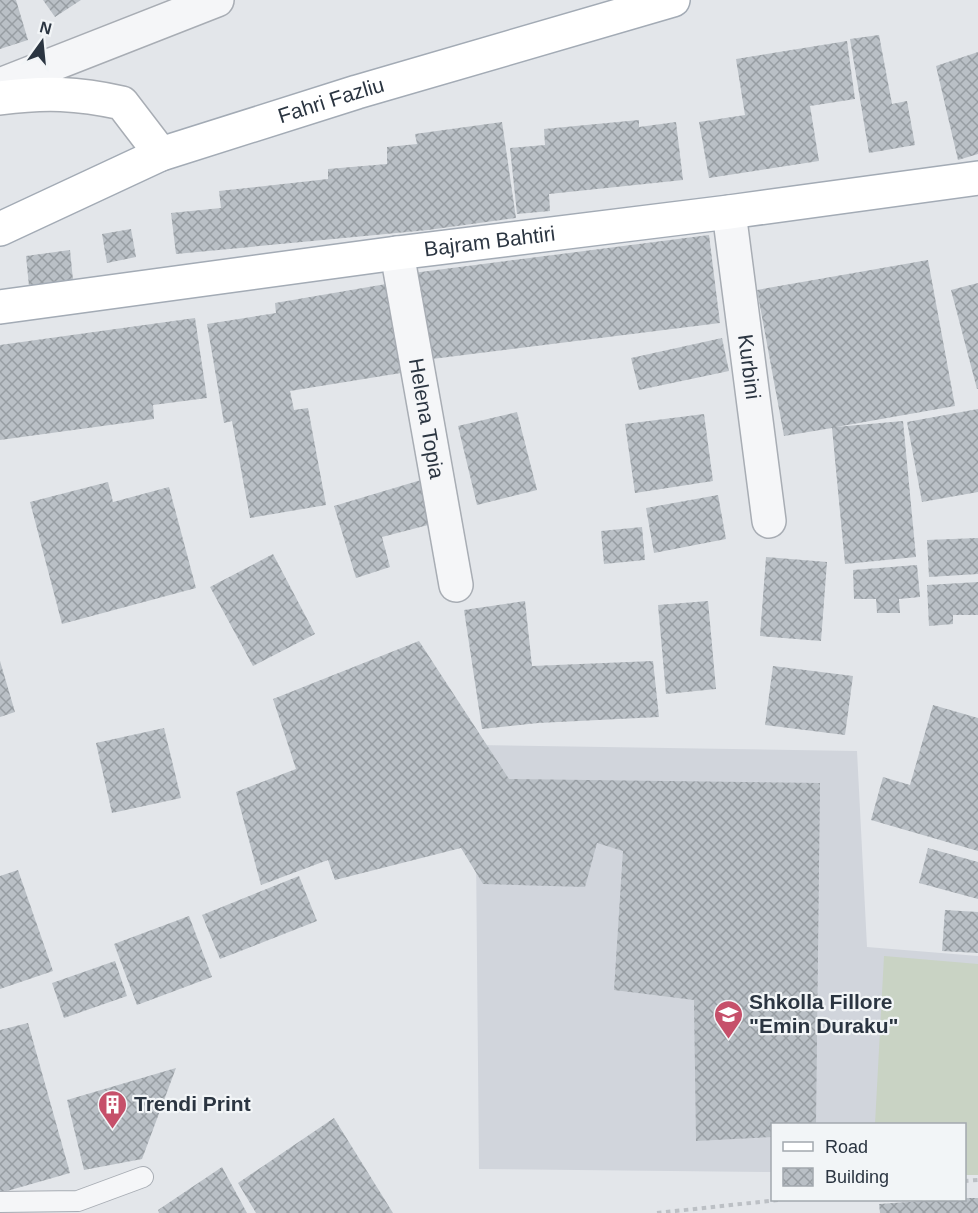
<svg xmlns="http://www.w3.org/2000/svg" width="978" height="1213" font-family="Helvetica,sans-serif">
  <defs>
    <pattern id="building-cross-hatch" width="8" height="8" patternUnits="userSpaceOnUse" patternTransform="scale(1.5)"><rect width="8" height="8" fill="#bac0c6"/><path d="M0 0l8 8M0 8l8-8" fill="none" stroke="#979da2"/></pattern>
  </defs>
  <rect width="100%" height="100%" fill="#e3e6ea"/>
  <path fill="#d1d5dc" d="M475 745 857 751 867 947 978 956V1174L964 1124H772V1172L479 1169Z"/>
  <path fill="#c9d3c4" d="M884 956 978 964V1175H965L964 1124H875Z"/>
  <path fill="url(#building-cross-hatch)" d="M0 0H16L28 40 0 49Z
    M43 0H81L55 17Z
    M879 35 892 104 907 101 915 145 869 153 850 39Z
    M847 41 855 99 810 106 819 161 709 178 699 122 745 115 736 59Z
    M978 52V154L958 160 936 66Z
    M639 120V127L676 122 683 180 549 194 550 211 517 214 510 148 545 145 544 129Z
    M502 122 516 218 428 230 176 254 171 213 221 208 219 191 328 179V169L387 164V147L417 144 415 134Z
    M131 229 136 257 107 263 102 234Z
    M709 235 720 323 424 360 413 273Z
    M70 250 73 280 29 286 26 256Z
    M928 260 955 406 836 427 903 421 916 557 845 564 832 428 784 436 757 290Z
    M392 283 407 372 290 391 294 410 308 408 326 505 250 518 232 421 224 423 207 324 276 313 275 303Z
    M978 283V389H977L951 290Z
    M195 318 207 398 153 405 154 419 0 440V345Z
    M722 338 729 371 639 390 631 358Z
    M978 409V492L922 502 907 422Z
    M517 412 537 490 477 505 458 426Z
    M704 414 713 481 635 493 625 424Z
    M421 480 432 524 382 537 390 567 356 578 334 506Z
    M108 482 113 502 169 487 196 588 62 624 30 502Z
    M718 495 726 539 654 553 646 508Z
    M642 527 645 560 604 564 601 531Z
    M978 538V574L929 577 927 540Z
    M273 554 315 634 253 666 210 587Z
    M766 557 827 562 821 641 760 636Z
    M917 565 920 597 899 599 900 613H877L876 599H854L853 570Z
    M978 582V615H953V624L929 626 927 585Z
    M525 601 532 666 653 661 659 717 538 723 482 729 464 610Z
    M708 601 716 689 666 694 658 605Z
    M419 641 509 779 820 783 816 1124H772V1137L696 1141 694 1000 614 990 623 851 597 843 585 887 483 884 461 848 335 880 328 860 261 885 236 792 296 769 273 699Z
    M0 661 15 712 0 717Z
    M773 666 853 676 845 735 765 725Z
    M933 705 978 718V851L871 820 883 777 910 785Z
    M164 728 181 798 112 813 96 743Z
    M928 848 978 862V899L919 883Z
    M18 870 53 971 0 989V876Z
    M299 876 317 921 220 959 202 915Z
    M945 910 978 912V953L942 951Z
    M189 916 212 977 137 1005 114 944Z
    M115 961 127 996 64 1018 52 983Z
    M28 1023 70 1173 0 1193V1030Z
    M176 1068 142 1159 84 1170 67 1100Z
    M334 1118 393 1213H256L238 1183Z
    M222 1167 247 1213H159L158 1210Z
    M964 1198H978V1213H880L879 1204Z"/>
  <g fill="none" stroke-linecap="round" stroke-linejoin="round">
    <defs>
      <path id="lane" d="M0 1202 78 1201 143 1177"/>
      <g id="street">
        <path d="M0 85 217 0"/>
        <path id="s1" d="M729 212 769 521"/>
        <path id="s2" d="M397 253 456 585"/>
      </g>
      <path id="secondary" d="M0 98C45 92 77 93 122 103L161 154"/>
      <g id="primary">
        <path id="s3" d="M0 229 161 154 357 92 673 0"/>
        <path id="s4" d="M0 307 397 253 729 212 978 178"/>
      </g>
    </defs>
    <use href="#lane" stroke="#a8adb4" stroke-width="22"/>
    <use href="#street" stroke="#a8adb4" stroke-width="36"/>
    <use href="#secondary" stroke="#a8adb4" stroke-width="36"/>
    <use href="#primary" stroke="#a3abb5" stroke-width="36"/>
    <path stroke="#bcc0c5" stroke-width="4" stroke-dasharray="4.5 4.5" stroke-linecap="butt" d="M964 1181 978 1180
      M657 1213 778 1200"/>
    <use href="#lane" stroke="#f5f6f8" stroke-width="20"/>
    <use href="#street" stroke="#f5f6f8" stroke-width="33"/>
    <use href="#secondary" stroke="#fff" stroke-width="33"/>
    <use href="#primary" stroke="#fff" stroke-width="33"/>
  </g>
  <defs>
    <symbol id="school-pin" viewBox="-11 -11 22 30"><path d="M0 17L-7.5 6A9.5 9.5 0 1 1 7.5 6Z" fill="#c6506a" stroke="#f2f5f7"/><path d="M0-5L7-2L0 1L-7-2ZM-4 1L0 2.5L4 1V4Q0 6-4 4Z" fill="#fff"/></symbol>
    <symbol id="building-pin" viewBox="-11 -11 22 30"><path d="M0 17L-7.5 6A9.5 9.5 0 1 1 7.5 6Z" fill="#c6506a" stroke="#f2f5f7"/><path d="M-4-6H4V6H1V3H-1V6H-4ZM-2.5-4.3h1.7v1.8h-1.7ZM.8-4.3h1.7v1.8H.8ZM-2.5-1h1.7V.8h-1.7ZM.8-1h1.7V.8H.8Z" fill="#fff"/></symbol>
  </defs>
  <g fill-rule="evenodd">
    <use href="#school-pin" x="712" y="998" width="33" height="45"/>
    <use href="#building-pin" x="96" y="1088" width="33" height="45"/>
  </g>
  <g text-anchor="middle" stroke-width="4.5" stroke-linejoin="round" paint-order="stroke">
    <g font-size="21" fill="#2b3541" stroke="#f2f5f7">
      <text dy="7" stroke="none"><textPath href="#s3" startOffset="356">Fahri Fazliu</textPath></text>
      <text dy="7" stroke="none"><textPath href="#s4" startOffset="494">Bajram Bahtiri</textPath></text>
      <text dy="7" stroke="none"><textPath href="#s1" startOffset="156">Kurbini</textPath></text>
      <text dy="7" stroke="none"><textPath href="#s2" startOffset="168">Helena Topia</textPath></text>
    </g>
    <g font-size="21" font-weight="bold" fill="#2b3541" stroke="#f2f5f7" text-anchor="start">
      <text x="749" y="1009">Shkolla Fillore<tspan x="749" dy="24">"Emin Duraku"</tspan></text>
      <text x="134" y="1111">Trendi Print</text>
    </g>
  </g>
  <rect x="771" y="1123" width="195" height="78" fill="#f2f5f7" stroke="#a2a8ae" stroke-width="1.5"/>
  <rect x="783" y="1142" width="30" height="9" fill="#ffffff" stroke="#a2a8ae" stroke-width="1.5"/>
  <text x="825" y="1153" font-size="18" fill="#2b3541">Road</text>
  <rect x="783" y="1168" width="30" height="18" fill="url(#building-cross-hatch)" stroke="#a2a8ae" stroke-width="1.5"/>
  <text x="825" y="1183" font-size="18" fill="#2b3541">Building</text>
  <g transform="translate(42 42) rotate(15)" stroke="#f2f5f7" stroke-width="4.5" paint-order="stroke">
  <path d="M0-4.5L10 22L0 15L-10 22Z" fill="#2b3541"/>
  <text y="-9" font-size="16" font-weight="bold" text-anchor="middle" fill="#2b3541">N</text>
  </g>
</svg>
